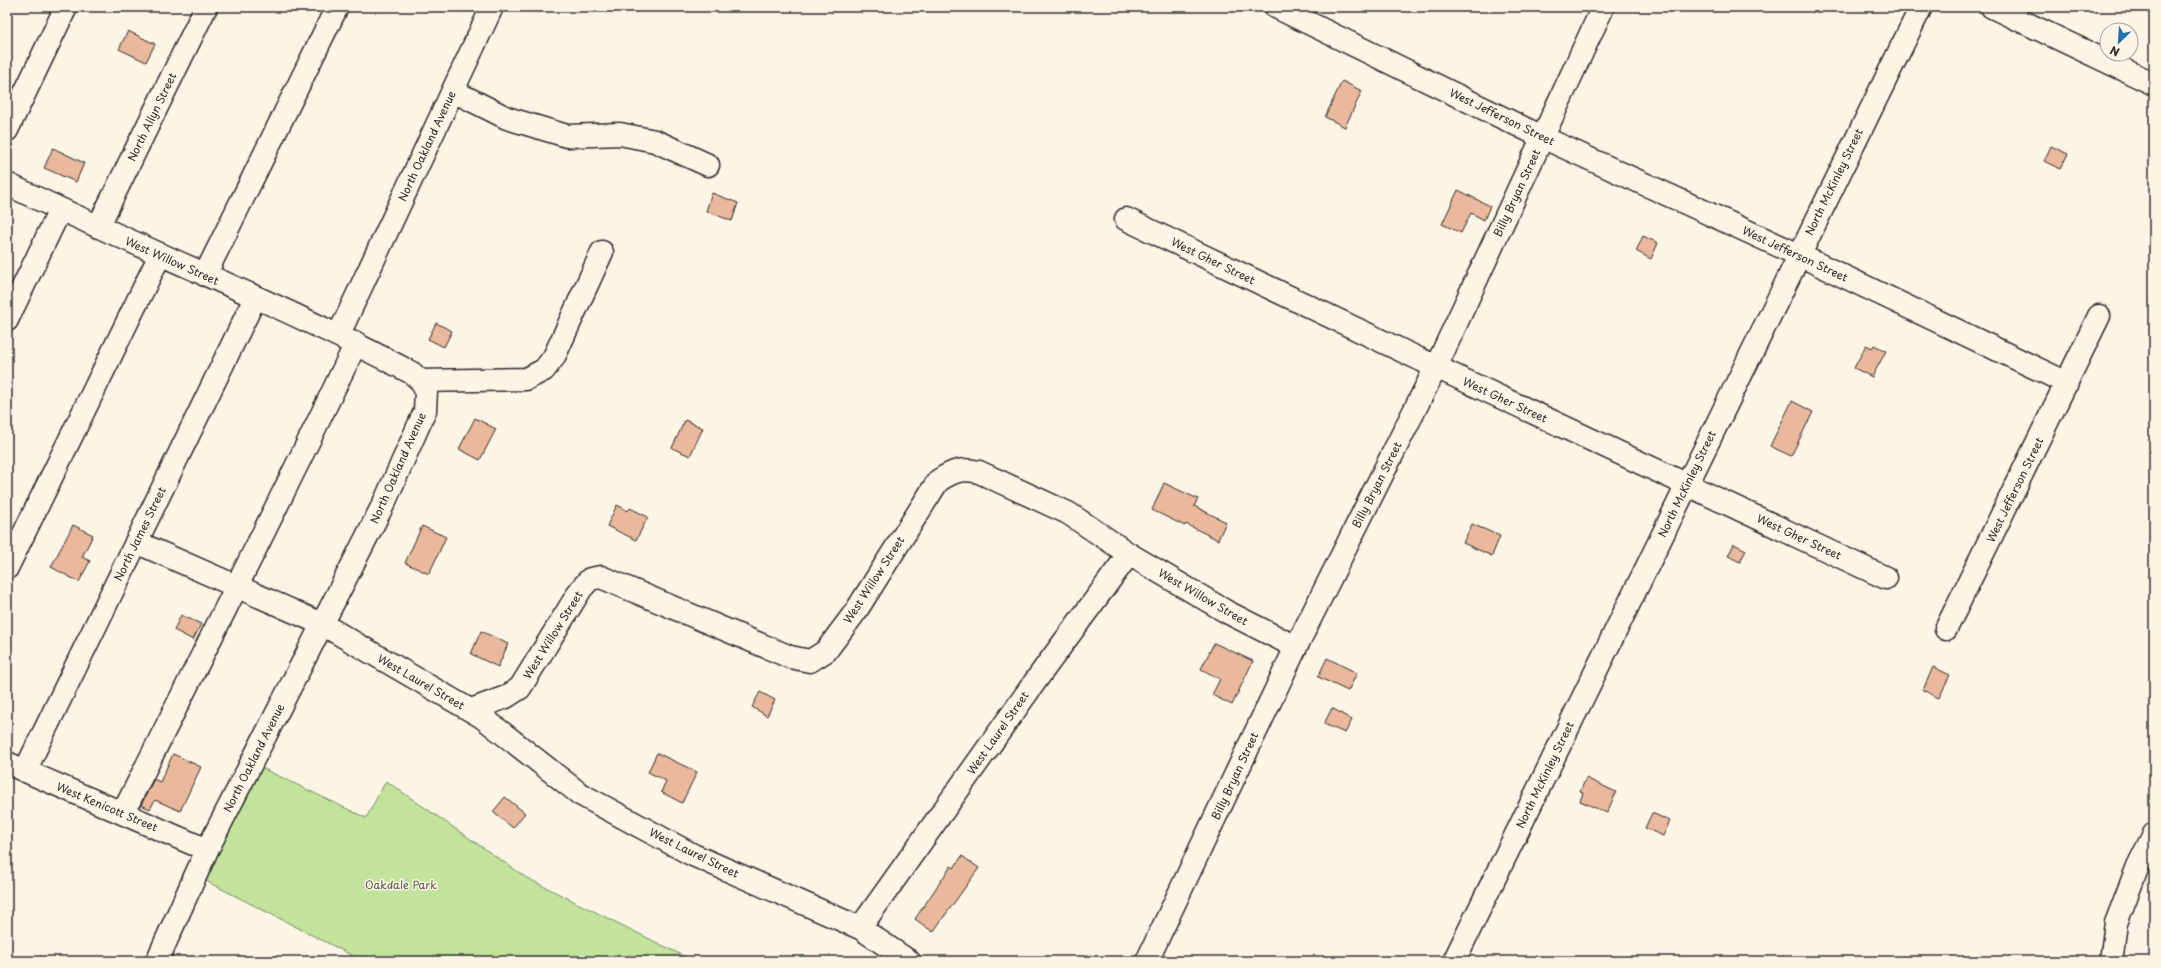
<svg xmlns="http://www.w3.org/2000/svg" width="2161" height="968" font-family="'Playpen Sans',sans-serif">
  <rect width="100%" height="100%" fill="#fcf5e5"/>
  <filter id="ink" filterUnits="userSpaceOnUse"><feTurbulence type="fractalNoise" baseFrequency=".025" numOctaves="2"/><feDisplacementMap in="SourceGraphic" scale="8" xChannelSelector="R" yChannelSelector="G"/><feConvolveMatrix kernelMatrix="1 2 1 2 8 2 1 2 1" color-interpolation-filters="sRGB"/></filter>
  <g filter="url(#ink)">
    <path fill="#c1e39c" stroke="#768764" d="M260 767 366 818 386 781 527 878 694 961H363L204 880Z"/>
    <path fill="#eab89c" stroke="#2b2b2b" d="M128 31 155 44 146 62 119 49Z
      M1342 81 1362 91 1345 127 1325 117Z
      M2051 146 2068 154 2060 169 2044 161Z
      M53 148 84 163 76 182 44 168Z
      M1458 190 1490 206 1484 220 1471 213 1461 233 1442 224Z
      M712 193 738 203 732 221 706 211Z
      M1643 236 1658 243 1651 259 1636 251Z
      M436 323 452 331 444 347 428 339Z
      M1866 345 1872 348 1874 345 1886 351 1872 377 1854 368Z
      M1792 401 1813 412 1791 456 1770 446Z
      M475 418 496 429 480 460 459 449Z
      M685 420 703 428 690 456 672 448Z
      M1164 483 1198 499 1194 506 1226 522 1218 540 1186 524 1185 526 1152 510Z
      M617 505 628 511 630 508 648 517 636 540 607 526Z
      M1472 524 1500 536 1492 556 1463 543Z
      M73 525 93 535 82 557 90 561 79 582 51 567Z
      M422 526 446 537 429 574 405 563Z
      M1734 544 1746 550 1740 562 1728 556Z
      M181 615 201 624 193 640 174 630Z
      M481 631 508 644 498 667 471 654Z
      M1214 643 1253 661 1232 705 1212 695 1220 679 1201 669Z
      M1327 658 1357 673 1348 691 1318 677Z
      M1933 667 1950 675 1939 698 1923 690Z
      M760 692 775 700 767 716 752 707Z
      M1332 708 1352 720 1345 733 1324 724Z
      M657 753 697 772 682 803 661 792 666 781 648 772Z
      M173 754 201 767 180 811 155 800 150 809 141 805 154 779 160 782Z
      M1586 778 1616 792 1607 813 1580 801 1583 793 1580 792Z
      M505 797 525 813 513 828 493 812Z
      M1652 813 1670 821 1663 836 1645 828Z
      M962 856 979 868 933 932 915 919 951 866 954 868Z"/>
    <g fill="none" stroke-linecap="round" stroke-linejoin="round">
      <defs>
        <path id="minor" d="M1276 7 1542 137 1799 255 2067 383
          M1992 7 2154 84
          M453 91 507 118 567 136 620 134 655 141 708 165
          M7 130 66 7
          M7 184C141 249 280 303 412 373L421 381 426 391 425 411 385 501 207 850 157 961
          M1126 219 1436 367 1886 578
          M98 227 206 7
          M205 275 337 7
          M7 320 60 210
          M339 334 492 7
          M421 381 526 379 544 370 554 357 602 252
          M136 542 322 624 482 717 580 794 693 855 860 928 909 961
          M7 568 160 255
          M1946 629 2099 316
          M471 710 506 697 520 688 581 589 590 579 601 577 790 657 810 661 826 651 856 611 938 481C953 471 961 468 979 472L1068 513 1129 554 1227 612 1296 647
          M7 763 207 850
          M25 771 255 298
          M123 813C201 657 281 501 356 343
          M860 928 1044 669 1129 554
          M1147 961 1296 647 1436 367 1603 7
          M1454 961 1921 7
          M2111 961 2116 923 2138 866 2154 834"/>
      </defs>
      <use href="#minor" stroke="#2b2b2b" stroke-width="25"/>
      <use href="#minor" stroke="#fcf5e5" stroke-width="22"/>
    </g>
  </g>
  <g text-anchor="middle" stroke-width="3" stroke-linejoin="round" paint-order="stroke">
    <g font-size="11" fill="#2b2b2b" stroke="#fcf5e5">
      <text transform="translate(152 117) rotate(-64)" y="4">North Allyn Street</text>
      <text transform="translate(1502 117) rotate(26)" y="4">West Jefferson Street</text>
      <text transform="translate(427 146) rotate(-65)" y="4">North Oakland Avenue</text>
      <text transform="translate(1834 182) rotate(-64)" y="4">North McKinley Street</text>
      <text transform="translate(1517 193) rotate(-65)" y="4">Billy Bryan Street</text>
      <text transform="translate(1795 254) rotate(25)" y="4">West Jefferson Street</text>
      <text transform="translate(172 261) rotate(24)" y="4">West Willow Street</text>
      <text transform="translate(1213 261) rotate(26)" y="4">West Gher Street</text>
      <text transform="translate(1505 400) rotate(25)" y="4">West Gher Street</text>
      <text transform="translate(398 468) rotate(-66)" y="4">North Oakland Avenue</text>
      <text transform="translate(1687 484) rotate(-64)" y="4">North McKinley Street</text>
      <text transform="translate(1377 485) rotate(-63)" y="4">Billy Bryan Street</text>
      <text transform="translate(2015 490) rotate(-64)" y="4">West Jefferson Street</text>
      <text transform="translate(140 534) rotate(-64)" y="4">North James Street</text>
      <text transform="translate(1799 537) rotate(25)" y="4">West Gher Street</text>
      <text transform="translate(874 580) rotate(-57)" y="4">West Willow Street</text>
      <text transform="translate(1203 597) rotate(30)" y="4">West Willow Street</text>
      <text transform="translate(553 635) rotate(-58)" y="4">West Willow Street</text>
      <text transform="translate(421 682) rotate(30)" y="4">West Laurel Street</text>
      <text transform="translate(998 733) rotate(-55)" y="4">West Laurel Street</text>
      <text transform="translate(254 758) rotate(-63)" y="4">North Oakland Avenue</text>
      <text transform="translate(1545 775) rotate(-64)" y="4">North McKinley Street</text>
      <text transform="translate(1235 776) rotate(-65)" y="4">Billy Bryan Street</text>
      <text transform="translate(107 807) rotate(23)" y="4">West Kenicott Street</text>
      <text transform="translate(694 853) rotate(26)" y="4">West Laurel Street</text>
    </g>
    <g font-size="11" fill="#505947" stroke="#fcf5e5">
      <text x="401" y="889">Oakdale Park</text>
    </g>
  </g>
  <rect width="2161" height="968" fill="none" stroke="#fcf5e5" stroke-width="24"/>
  <rect x="12" y="12" width="2137" height="944" fill="none" stroke="#2b2b2b" stroke-width="1.5" filter="url(#ink)"/>
  <g transform="translate(2119 42) rotate(205)"><circle r="19" fill="#fcf5e5" stroke="#a8a49b"/>
  <path d="M0-3L7 15L0 10L-7 15Z" fill="#1f6fb2"/>
  <text y="-6" font-size="11" font-weight="bold" text-anchor="middle" fill="#2b2b2b">N</text>
  </g>
</svg>
